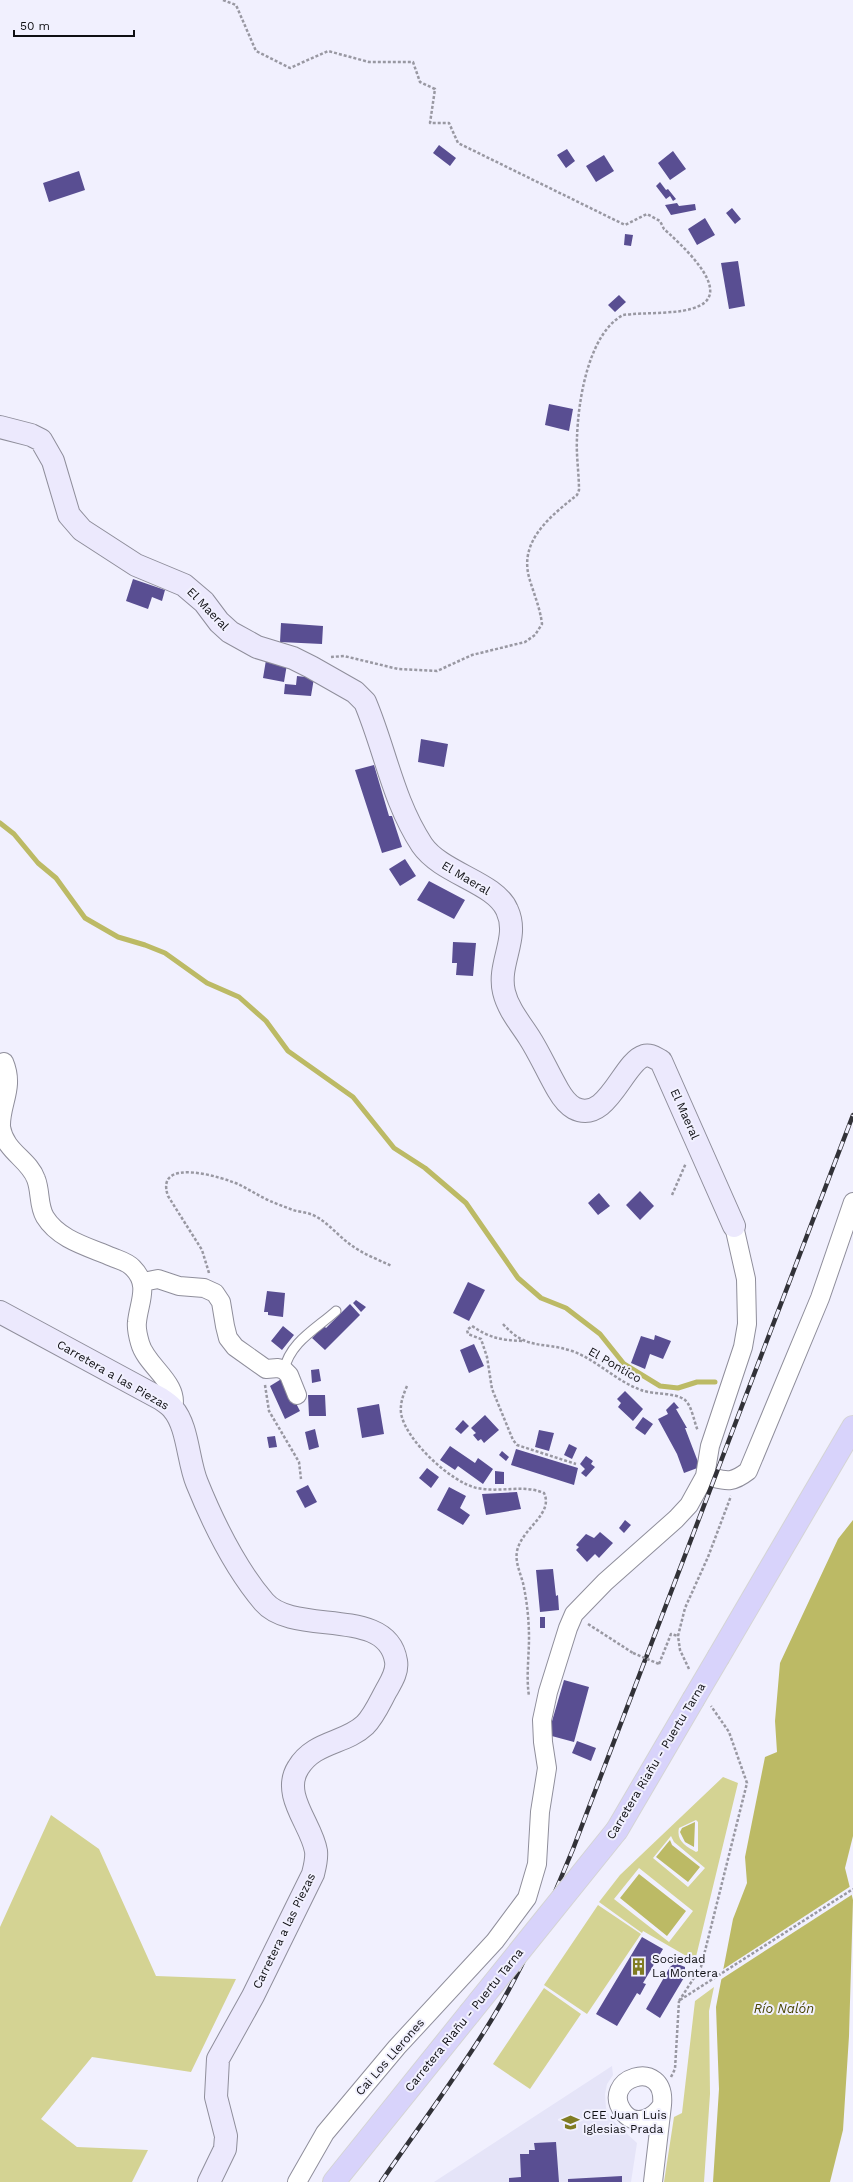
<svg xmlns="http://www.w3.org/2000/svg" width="853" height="2182" font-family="'Work Sans',sans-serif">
  <rect width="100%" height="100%" fill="#f1f0fe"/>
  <path fill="#e5e4f8" d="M612 2066 613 2075 607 2084 605 2094 606 2108 611 2119 637 2143 631 2182H434Z"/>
  <path fill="#d4d393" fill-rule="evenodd" d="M723 1777 738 1783 695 1961 643 1931 642 1933 599 1902 620 1875ZM696 1820 698 1822V1851L696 1852C686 1846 676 1841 679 1828ZM671 1836 674 1842 705 1868 688 1887 653 1858ZM639 1868 693 1911 669 1942 614 1899Z
    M51 1815 99 1849 156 1976 236 1979 191 2072 92 2057 41 2119 77 2147 148 2150 132 2182H0V1927Z
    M598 1905 641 1934 587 2014 544 1985Z
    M714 1987 709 2011 710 2094 704 2182H664L674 2117 682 2113 695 2001Z
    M544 1988 581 2014 530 2089 493 2064Z"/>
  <path fill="#bcba65" d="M853 1520V1836L845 1868 853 1900 849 2036 843 2130 830 2182H713L719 2089 716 2007 733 1919 747 1883 745 1857 765 1757 777 1752 775 1721 780 1663 838 1539Z
    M695 1822 694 1847 685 1842 680 1832 682 1828Z
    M670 1840 672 1845 700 1867 688 1882 656 1857Z
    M639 1874 686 1911 667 1936 620 1898Z"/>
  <path fill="#f1f0fe" d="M851 1886 853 1894 720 1980 722 1970Z"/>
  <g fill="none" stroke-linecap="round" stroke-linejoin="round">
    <path stroke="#bcba65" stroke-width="5" d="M0 823 14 834 38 863 56 878 85 918 118 937 145 945 165 953 207 983 239 997 266 1021 288 1051 353 1097 394 1148 425 1168 466 1203 518 1278 541 1298 566 1308 600 1334 624 1364 660 1386 678 1388 697 1382H715"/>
  </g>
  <path fill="#594e92" d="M439 145 456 158 450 166 433 153Z
    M567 149 575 161 566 168 557 155Z
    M673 151 686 169 670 180 658 163Z
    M604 155 614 171 596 182 586 166Z
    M79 171 85 190 49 202 43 183Z
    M660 182 666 190 668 189 676 199 673 201 670 196 666 199 656 186Z
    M677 203 679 206 695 204 696 210 671 215 665 205Z
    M732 208 741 219 735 224 726 213Z
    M705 218 715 235 697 245 688 229Z
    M625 234 633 235 631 246 624 245Z
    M738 261 745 306 729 309 721 263Z
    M619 295 626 302 615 312 608 305Z
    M549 404 573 409 569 431 545 425Z
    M133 579 165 590 162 601 152 597 148 609 126 601Z
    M281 623 323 626 322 644 280 642Z
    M266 660 287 664 284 682 263 678Z
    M297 676 314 678 311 696 284 694 285 684 296 685Z
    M421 739 448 744 444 767 418 762Z
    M374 765 389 816H392L402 847 382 853 355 770Z
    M405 859 416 876 400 886 389 869Z
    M429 881 465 900 454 919 417 900Z
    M453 942 476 943 473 976 456 975 457 963H452Z
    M640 1191 654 1206 640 1220 626 1205Z
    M599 1193 610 1206 598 1215 588 1203Z
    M468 1282 485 1290 469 1321 453 1313Z
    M267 1291 285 1293 283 1317 268 1315V1312H264Z
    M356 1300 366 1307 361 1312 353 1303Z
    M350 1304 360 1315 325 1350 312 1338 324 1326 326 1328Z
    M283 1326 294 1335 282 1350 271 1341Z
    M655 1335 671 1341 663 1359 650 1354 645 1369 631 1363 641 1336 654 1340Z
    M474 1344 484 1366 469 1373 460 1350Z
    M319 1369 321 1381 312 1383 311 1370Z
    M283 1378 300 1411 285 1419 270 1386Z
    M625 1391 643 1409 633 1421 618 1407 621 1403 617 1399Z
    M308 1395H325L326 1416H309Z
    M674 1402 679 1408 676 1409 687 1428H685L700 1467 684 1473 677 1454 658 1419 668 1414 666 1410Z
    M379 1404 384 1434 362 1438 357 1408Z
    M485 1415 499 1430 484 1443 481 1439 478 1441 473 1435 476 1433 471 1428Z
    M643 1417 653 1424 645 1435 635 1428Z
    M463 1420 469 1426 461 1434 455 1429Z
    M315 1429 319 1447 309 1450 305 1432Z
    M539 1430 554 1433 549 1451 535 1447Z
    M275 1436 277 1447 269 1448 267 1437Z
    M569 1444 577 1448 572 1459 564 1455Z
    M450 1446 475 1463 478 1458 493 1469 483 1484 458 1466 455 1470 440 1460Z
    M516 1449 578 1468 574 1485 511 1465Z
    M502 1451 509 1457 506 1461 499 1455Z
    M586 1456 593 1461 591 1464 595 1467 586 1477 581 1473 585 1469 580 1464Z
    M427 1468 439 1477 431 1488 419 1478Z
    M495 1471 504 1472V1484H495Z
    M308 1485 317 1502 305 1508 296 1491Z
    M449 1487 466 1496 460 1508 470 1515 463 1525 437 1510Z
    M517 1492 521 1509 486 1515 482 1494Z
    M625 1520 631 1525 624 1533 619 1528Z
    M600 1532 613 1543 599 1558 595 1554 587 1562 576 1550 579 1547 576 1545 586 1534 594 1538Z
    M553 1569 556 1596 558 1595 559 1610 540 1612 536 1570Z
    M540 1617H545V1628H540Z
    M564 1680 589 1687 574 1742 548 1735Z
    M577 1741 596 1748 591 1761 572 1753Z
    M642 1937 663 1949 643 1983 646 1984 640 1995 637 1993 617 2026 596 2014Z
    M675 1963 685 1967V1976L660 2018 646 2009 670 1967Z
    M556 2142 559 2182H509V2178L521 2177 520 2154H529V2150H535L534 2143Z
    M622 2176V2182H568V2179Z"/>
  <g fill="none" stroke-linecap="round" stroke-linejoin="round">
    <defs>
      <path id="lane" d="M284 1370C290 1342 316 1329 336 1311"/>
      <path id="street" d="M4 1062C15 1088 0 1104 1 1127 5 1152 29 1159 36 1179 41 1192 38 1205 45 1217 59 1240 89 1247 112 1257 119 1260 128 1262 133 1268 150 1285 139 1302 137 1322 136 1329 138 1336 140 1343 146 1366 180 1383 173 1408
        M143 1282 158 1279 179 1286 204 1288 215 1293 221 1302 225 1326 228 1338 235 1347 266 1369 278 1368 284 1370 289 1375 297 1395
        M705 1476C725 1480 730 1485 748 1471L820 1298 853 1202
        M297 2182 325 2133 397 2047 495 1941 527 1898 537 1864 540 1812 547 1768 543 1742 542 1720 548 1692 568 1628 574 1614 605 1582 676 1519 689 1505 705 1476 710 1446 743 1347 747 1324 746 1279 734 1226
        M653 2182 662 2105C667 2055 597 2079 624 2113 636 2127 654 2118 662 2105"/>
      <path id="secondary" d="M0 427 31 435 41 440 53 461 69 515 82 530 136 565 184 585 204 602 219 622 230 632 257 647 293 658 311 667 355 692 365 702C385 749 393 801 422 845 442 874 495 882 507 910 520 938 497 963 504 992 508 1009 520 1023 529 1037 540 1054 548 1073 558 1090 562 1097 567 1104 574 1108 607 1125 623 1062 644 1056 650 1054 655 1058 661 1061L734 1226
        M0 1312 161 1399C165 1402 170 1405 173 1409 188 1426 188 1462 197 1483 214 1525 235 1568 264 1602 294 1637 387 1605 396 1661 398 1672 391 1682 386 1691 380 1702 374 1716 365 1725 345 1744 314 1741 298 1768 281 1795 312 1825 316 1851 317 1859 315 1866 313 1874L253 1996 218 2059 216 2097 226 2136 225 2149 209 2182"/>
      <path id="primary" d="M719 1656 853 1427
        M617 1830 693 1700
        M334 2182 469 2014"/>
    </defs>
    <use href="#lane" stroke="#8f8e9b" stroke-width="11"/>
    <use href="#street" stroke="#8f8e9b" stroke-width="20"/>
    <use href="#secondary" stroke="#8f8e9b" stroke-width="24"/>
    <use href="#primary" stroke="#d4d4d5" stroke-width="24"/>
    <path stroke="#9998a2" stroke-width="2.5" stroke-dasharray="3 2" stroke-linecap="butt" d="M223 0 236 5 256 51 290 68 328 51 369 62H413L420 82 435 89 430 123H449L458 143 625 225 647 214 660 221 664 229C677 241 734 290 699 306 681 315 644 312 623 315 588 334 578 402 577 438 576 455 579 473 579 490L577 495C552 515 519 540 529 577 533 592 540 607 542 624L535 635 525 642 472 655 437 671 398 669 344 656 331 657
      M672 1195 686 1163
      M209 1273 202 1250 168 1196C154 1156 223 1177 240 1185 250 1190 259 1196 270 1201 277 1204 285 1207 293 1210 299 1212 306 1212 313 1215 328 1222 338 1236 351 1245 363 1254 379 1260 392 1266
      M503 1324C527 1351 542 1341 572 1351 597 1360 616 1381 641 1390 654 1395 675 1392 685 1400 692 1406 694 1422 698 1431
      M522 1341C500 1340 490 1338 472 1326L467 1330 468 1334 481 1339 487 1357 492 1389 513 1440 517 1445 576 1464
      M265 1385 269 1411 299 1462 301 1479
      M407 1386C403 1395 400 1404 401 1413 405 1440 452 1483 477 1488 500 1493 523 1484 544 1493 554 1514 522 1528 517 1551 515 1562 520 1572 523 1583 527 1601 529 1620 529 1638 529 1657 526 1677 529 1696
      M588 1624 633 1653
      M659 1664 671 1634 678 1636
      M689 1669 680 1650 678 1636 685 1608 708 1557 731 1496
      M680 2000 853 1889
      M679 2001 701 1967 747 1783 729 1732 711 1706
      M671 2077 675 2069 679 2001"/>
    <use href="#lane" stroke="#fff" stroke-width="9"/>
    <use href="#street" stroke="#fff" stroke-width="18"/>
    <use href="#secondary" stroke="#ece9fd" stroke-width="22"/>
    <use href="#primary" stroke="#d8d3fb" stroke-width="22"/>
    <defs>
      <path id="rail" d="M381 2182C418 2128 458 2075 492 2019 525 1965 549 1907 573 1849L853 1115"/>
    </defs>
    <use href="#rail" stroke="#323238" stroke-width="4.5"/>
    <use href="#rail" stroke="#f1f0fe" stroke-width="3" stroke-dasharray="9" stroke-linecap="butt"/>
    <defs>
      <path id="primary-bridge" d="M693 1700 719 1656
        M469 2014 617 1830"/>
    </defs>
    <use href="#primary-bridge" stroke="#d4d4d5" stroke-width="24" stroke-linecap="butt"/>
    <path stroke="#9998a2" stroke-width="2.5" stroke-dasharray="3 2" stroke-linecap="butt" d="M633 1653 659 1664"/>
    <use href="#primary-bridge" stroke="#d8d3fb" stroke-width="22"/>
  </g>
  <defs>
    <symbol id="building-bare" viewBox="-9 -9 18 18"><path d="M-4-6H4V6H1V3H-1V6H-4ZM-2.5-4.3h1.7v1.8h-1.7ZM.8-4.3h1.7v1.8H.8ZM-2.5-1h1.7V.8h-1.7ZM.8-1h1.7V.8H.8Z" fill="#807c23" stroke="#f1f0fe" stroke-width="2.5" paint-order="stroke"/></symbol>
    <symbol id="school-bare" viewBox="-9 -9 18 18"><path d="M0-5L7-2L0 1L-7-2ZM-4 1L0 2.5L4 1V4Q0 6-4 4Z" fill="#807c23" stroke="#f1f0fe" stroke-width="2.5" paint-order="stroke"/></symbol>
  </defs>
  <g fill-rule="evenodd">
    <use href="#building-bare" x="626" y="1954" width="25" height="25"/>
    <use href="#school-bare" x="558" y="2110" width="25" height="25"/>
  </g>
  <g text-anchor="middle" stroke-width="4" stroke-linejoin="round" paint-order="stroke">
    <g font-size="12" fill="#0f0f13" stroke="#f1f0fe">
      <text transform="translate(208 609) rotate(46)" y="4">El Maeral</text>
      <text transform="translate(466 878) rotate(31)" y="4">El Maeral</text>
      <text transform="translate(685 1114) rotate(66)" y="4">El Maeral</text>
      <text transform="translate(615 1365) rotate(30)" y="4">El Pontico</text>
      <text transform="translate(113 1375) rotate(30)" y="4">Carretera a las Piezas</text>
      <text transform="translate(656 1761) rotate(-59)" y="4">Carretera Riañu - Puertu Tarna</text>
      <text transform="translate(284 1931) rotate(-64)" y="4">Carretera a las Piezas</text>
      <text transform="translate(464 2020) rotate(-51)" y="4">Carretera Riañu - Puertu Tarna</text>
      <text transform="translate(390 2057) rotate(-49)" y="4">Cai Los Llerones</text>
    </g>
    <g font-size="12" fill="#0f0f13" stroke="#f1f0fe" text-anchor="start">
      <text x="652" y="1963">Sociedad<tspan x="652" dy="14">La Montera</tspan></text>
      <text x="583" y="2119">CEE Juan Luis<tspan x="583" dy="14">Iglesias Prada</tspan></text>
    </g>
    <g font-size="13" font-style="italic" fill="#474400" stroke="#f1f0fe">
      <text x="784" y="2013">Río Nalón</text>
    </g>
  </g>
  <path d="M14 30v6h120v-6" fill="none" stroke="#0f0f13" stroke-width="2"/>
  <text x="20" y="30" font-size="12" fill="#0f0f13" stroke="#f1f0fe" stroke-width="3" paint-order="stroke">50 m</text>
</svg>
